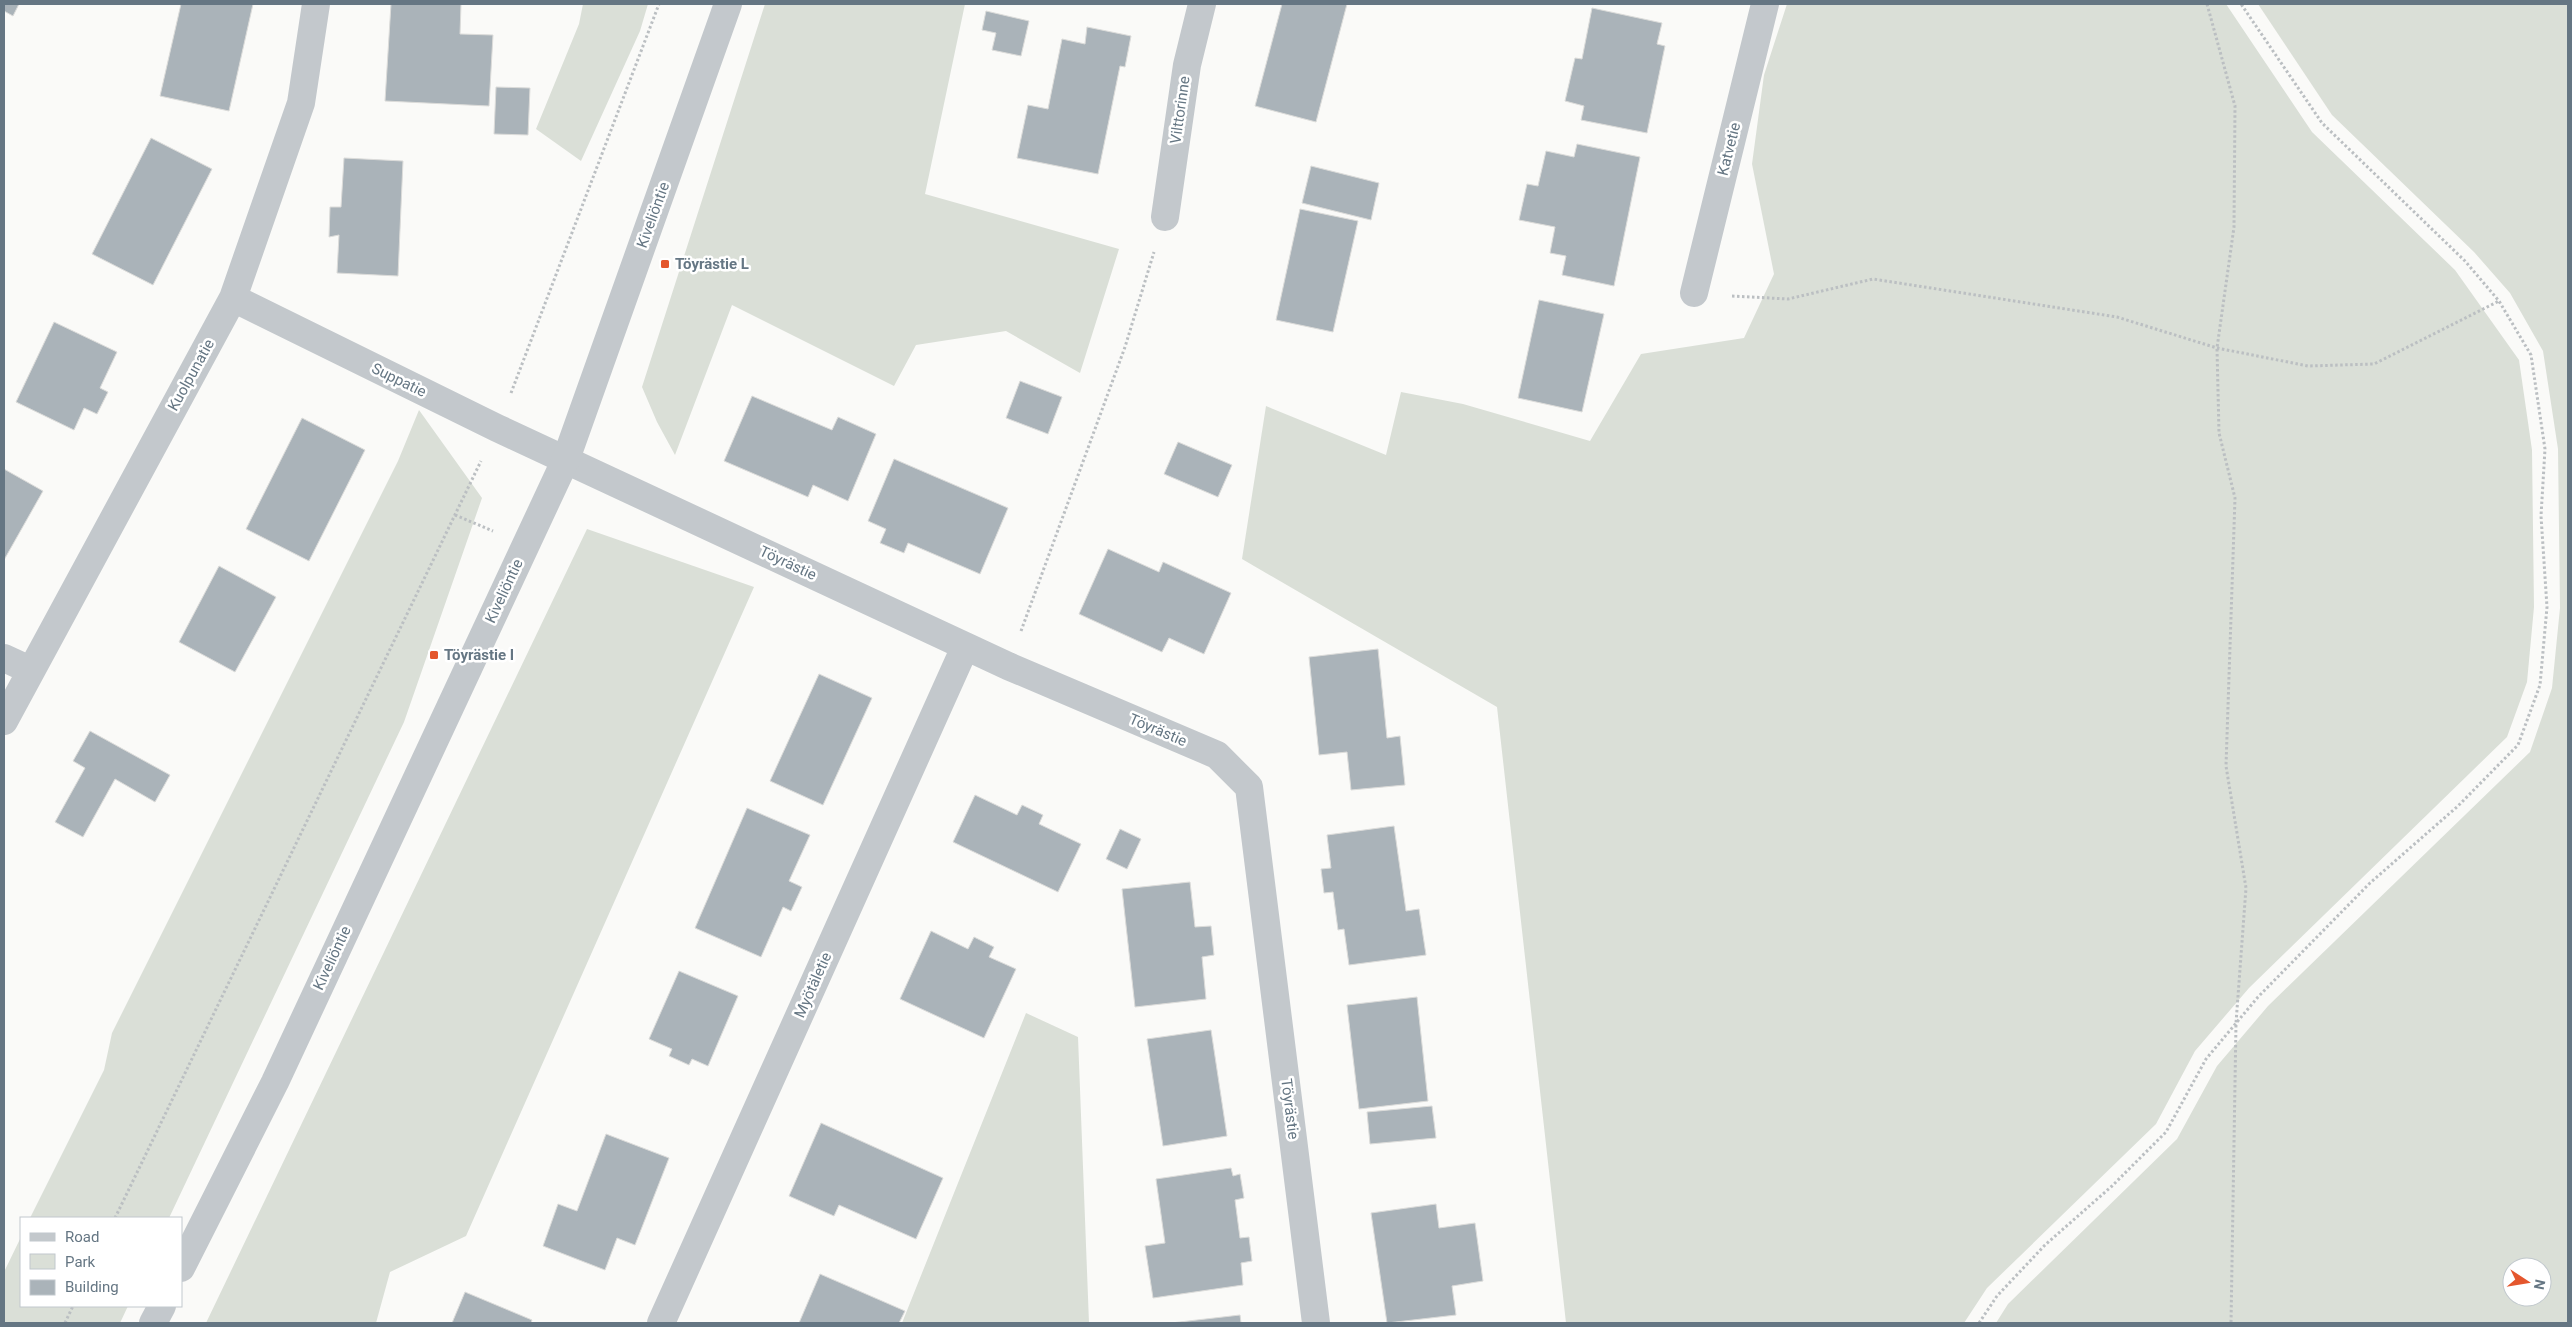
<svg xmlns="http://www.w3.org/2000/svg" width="2572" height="1327" font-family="Roboto,sans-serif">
  <rect width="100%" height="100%" fill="#fafaf8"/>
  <path fill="#dadfd7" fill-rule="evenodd" d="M583 4H648L640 31 581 161 536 129 579 24Z
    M765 4H965L925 194 1119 249 1080 373 1006 331 916 345 894 386 732 305 675 455 657 422 642 387Z
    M1787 4H2226L2312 132 2455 270 2519 360 2532 450 2534 607 2527 682 2507 737 2249 988 2195 1051 2156 1124 1987 1288 1964 1323H1566L1497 707 1242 559 1266 406 1386 455 1401 392 1463 404 1590 441 1641 354 1744 338 1774 274 1752 164 1764 75Z
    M2258 4H2568V1323H1996L2008 1304 2177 1139 2217 1066 2268 1006 2530 752 2552 688 2560 608 2558 449 2543 351 2510 293 2474 252 2332 115ZM2512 1267H2542V1297H2512Z
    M419 410 482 498 404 722 169 1218H30L104 1070 112 1033 398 461Z
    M587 529 754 587 466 1236 390 1272 376 1323H206Z
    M1026 1013 1078 1037 1089 1323H902Z
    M21 1237V1306H128L120 1323H4V1272Z"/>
  <path fill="#aab3b9" stroke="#dcdcda" d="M4 4H19L13 16 4 11Z
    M181 4H253L229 111 160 96Z
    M391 4H461L460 34 493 35 489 106 385 101Z
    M1282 4H1347L1316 122 1255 106Z
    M1592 8 1662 23 1657 44 1665 46 1647 133 1581 120 1584 106 1565 101 1575 58 1582 59Z
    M986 11 1029 21 1021 56 992 50 996 33 982 30Z
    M1087 27 1131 36 1125 67 1120 66 1098 174 1017 158 1028 105 1048 109 1062 39 1085 44Z
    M496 87 530 88 528 135 494 134Z
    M151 138 212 169 153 285 92 254Z
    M1577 144 1640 157 1614 286 1562 275 1566 256 1550 253 1555 227 1519 220 1527 184 1538 186 1546 151 1574 157Z
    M344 158 403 161 398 276 337 273 339 235 329 237 330 207H341Z
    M1311 166 1379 183 1371 220 1302 203Z
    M1300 209 1358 221 1333 332 1276 320Z
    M1539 300 1604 314 1582 412 1518 398Z
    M54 322 117 352 100 388 108 392 97 414 84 408 74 430 16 402Z
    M1020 381 1062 397 1048 434 1006 418Z
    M752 396 832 430 838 417 876 434 848 501 813 485 808 497 724 461Z
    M302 418 365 450 309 561 246 529Z
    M1178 442 1232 465 1218 497 1164 474Z
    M894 459 1008 508 980 574 908 543 904 553 880 543 886 529 868 521Z
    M4 469 43 491 4 560Z
    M1108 549 1159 572 1163 562 1231 593 1204 654 1169 638 1162 652 1079 614Z
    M219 566 276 597 235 672 179 642Z
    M1378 649 1387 738 1400 736 1405 785 1351 790 1347 752 1319 755 1309 657Z
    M819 674 872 698 823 805 770 781Z
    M90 731 170 775 155 802 115 779 83 837 55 822 85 768 73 761Z
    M975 795 1017 815 1022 805 1043 815 1039 824 1081 844 1058 892 953 842Z
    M747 808 810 835 789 881 802 887 791 911 783 907 761 957 695 928Z
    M1394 826 1406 911 1419 909 1426 955 1349 965 1344 929 1338 930 1333 892 1324 893 1321 869 1331 868 1327 835Z
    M1120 829 1141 839 1127 869 1106 859Z
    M1190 882 1195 927 1211 926 1214 955 1202 957 1206 999 1135 1007 1122 889Z
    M931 931 968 949 974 937 994 947 989 957 1016 969 984 1038 900 999Z
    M679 971 738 996 708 1066 692 1059 689 1065 669 1056 672 1049 649 1039Z
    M1417 997 1428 1101 1359 1109 1347 1005Z
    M1211 1030 1227 1136 1163 1146 1147 1039Z
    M1432 1106 1436 1138 1370 1144 1367 1112Z
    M821 1123 943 1178 916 1239 839 1205 834 1216 789 1196Z
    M606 1134 669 1158 635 1245 617 1238 605 1270 543 1246 558 1204 577 1211Z
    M1231 1168 1233 1176 1240 1174 1244 1198 1235 1200 1240 1238 1249 1237 1252 1261 1241 1263 1243 1285 1153 1298 1145 1246 1165 1243 1156 1179Z
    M1436 1204 1439 1228 1475 1223 1483 1281 1452 1286 1456 1315 1387 1323 1371 1213Z
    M820 1274 905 1311 899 1323H799Z
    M465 1292 532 1320 531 1323H452Z
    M1240 1315 1241 1323H1171Z"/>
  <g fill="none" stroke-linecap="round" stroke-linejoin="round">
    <path stroke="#bbbfc2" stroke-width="3" stroke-dasharray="2.5 2.5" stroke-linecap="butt" d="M2207 4 2235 106 2234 227 2217 348 2219 433 2235 498 2226 766 2246 888 2236 1023 2231 1323
      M1732 296 1788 299 1873 279 2117 317 2217 348 2308 366 2374 364 2499 301
      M511 393 659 4
      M455 515 493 531
      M1021 631 1125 347 1154 252
      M115 1218 481 461
      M65 1323 73 1306
      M1979 1323 1997 1296 2045 1245 2112 1186 2166 1132 2206 1059 2258 997 2370 883 2458 806 2518 745 2540 685 2547 607 2541 516 2545 449 2531 355 2499 301 2465 261 2322 123 2241 4"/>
    <path stroke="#c3c8cc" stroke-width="28" d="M1165 217 1187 65 1202 4
      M1694 293 1765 4
      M233 298 497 428 1008 666 1217 755 1249 787 1316 1323
      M4 658 30 670
      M4 721 233 298 301 103 316 4
      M661 1323 965 647"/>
    <path stroke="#c3c8cc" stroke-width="28" d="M181 1268 275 1082 566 459 728 4
      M153 1323 162 1306"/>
  </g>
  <g fill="#e4572e" stroke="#fff" stroke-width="2">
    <rect x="660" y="259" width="10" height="10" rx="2.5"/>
    <rect x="429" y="650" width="10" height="10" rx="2.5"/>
  </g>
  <g text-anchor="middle" stroke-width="5" stroke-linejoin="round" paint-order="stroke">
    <g font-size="15" fill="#657683" stroke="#fff">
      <text transform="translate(1180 110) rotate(-82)" y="5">Vilttorinne</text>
      <text transform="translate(1729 149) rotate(-76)" y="5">Katvetie</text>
      <text transform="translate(653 215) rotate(-70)" y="5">Kiveliöntie</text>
      <text transform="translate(191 375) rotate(-61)" y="5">Kuolpunatie</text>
      <text transform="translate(399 380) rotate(26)" y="5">Suppatie</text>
      <text transform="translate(788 563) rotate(25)" y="5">Töyrästie</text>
      <text transform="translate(504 591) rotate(-65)" y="5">Kiveliöntie</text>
      <text transform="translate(1158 730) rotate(23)" y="5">Töyrästie</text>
      <text transform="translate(332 958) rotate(-65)" y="5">Kiveliöntie</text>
      <text transform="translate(813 985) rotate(-66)" y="5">Myötäletie</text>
      <text transform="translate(1290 1109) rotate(83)" y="5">Töyrästie</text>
    </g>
    <g font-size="15" font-weight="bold" fill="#657683" stroke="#fff" text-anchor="start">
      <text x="675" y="269">Töyrästie L</text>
      <text x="444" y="660">Töyrästie I</text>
    </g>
  </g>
  <rect width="2572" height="1327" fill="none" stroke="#657683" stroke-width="10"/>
  <rect x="20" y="1217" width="162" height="90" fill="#ffffff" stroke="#c1c8cd"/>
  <rect x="30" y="1233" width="25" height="8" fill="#c3c8cc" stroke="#c1c8cd"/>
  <text x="65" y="1242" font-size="15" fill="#657683">Road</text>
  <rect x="30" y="1254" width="25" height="15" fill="#dadfd7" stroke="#c1c8cd"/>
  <text x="65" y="1267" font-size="15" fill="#657683">Park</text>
  <rect x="30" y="1280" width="25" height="15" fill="#aab3b9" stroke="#c1c8cd"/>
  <text x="65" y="1292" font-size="15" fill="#657683">Building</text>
  <g transform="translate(2527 1282) rotate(102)"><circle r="24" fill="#ffffff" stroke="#c1c8cd"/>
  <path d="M0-4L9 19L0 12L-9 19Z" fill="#e4572e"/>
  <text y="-8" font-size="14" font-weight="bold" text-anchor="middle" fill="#657683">N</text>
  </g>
</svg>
